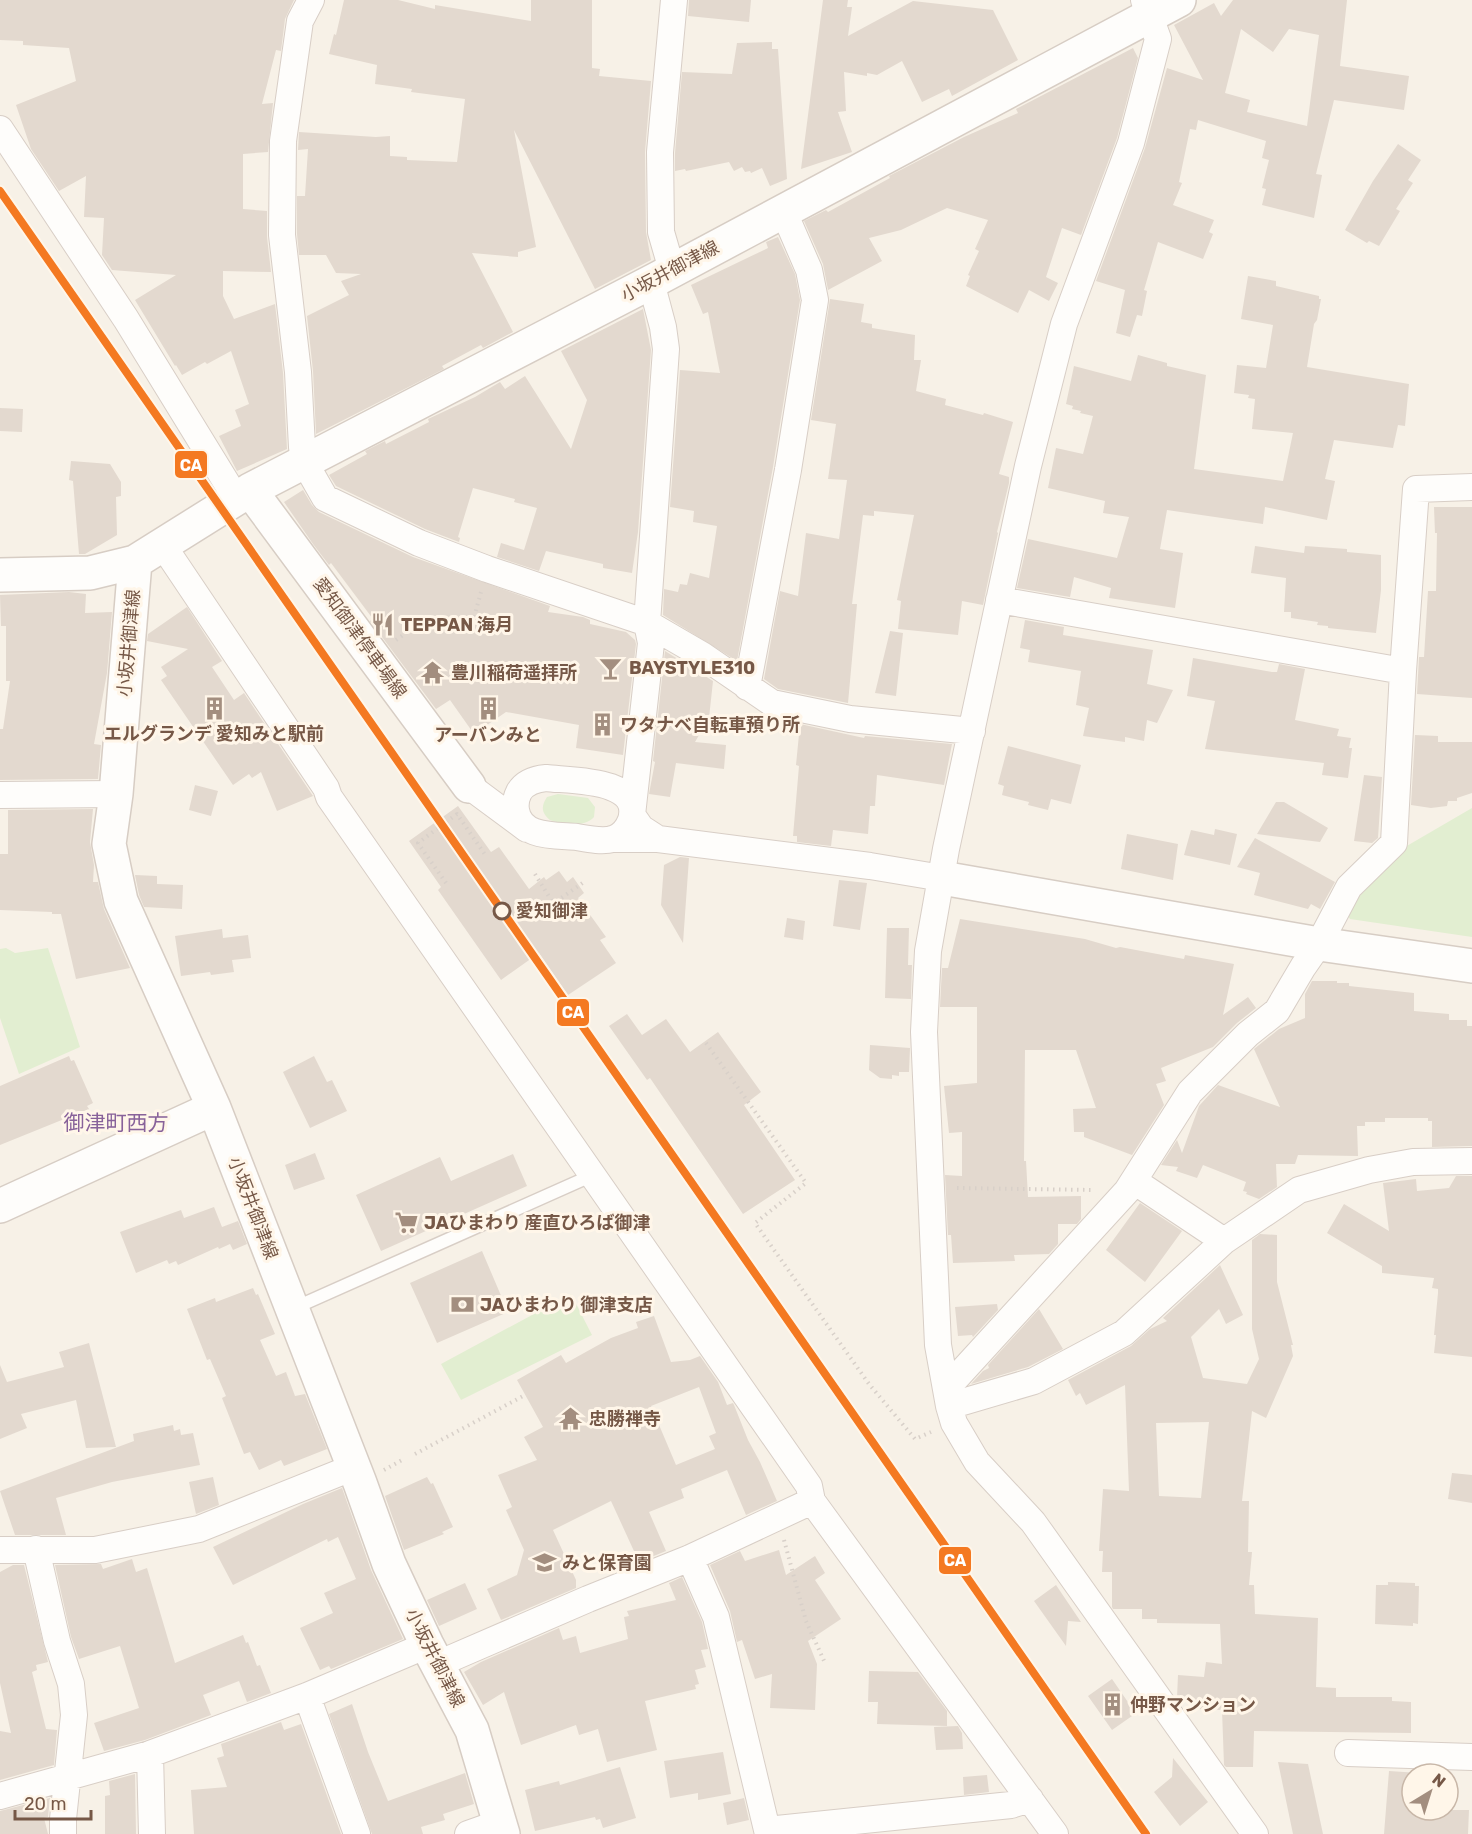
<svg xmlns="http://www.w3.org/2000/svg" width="1472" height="1834" font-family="Rubik,'Noto Sans JP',sans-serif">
  <rect width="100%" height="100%" fill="#f7f1e7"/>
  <path fill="#e2eed1" d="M558 794 588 798 595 807 594 817C584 828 563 825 550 820 541 813 541 806 547 797Z
    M1472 808V937L1350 919 1345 912 1393 854Z
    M6 948 15 953 48 948 80 1047 19 1074 0 1018V949Z
    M571 1294 592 1335 461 1400 441 1364Z"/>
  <path fill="#e3d9cf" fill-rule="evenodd" d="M0 0H294L285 19 281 51 276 50 262 104 273 103 268 152 243 154V209L267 211V237L271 272 223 271V296L234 319 275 304 283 373 287 449 237 471 219 436 241 426 235 410 249 404 231 351 207 364 205 362 182 375 176 365 175 366 135 300 176 275 112 270 102 255 104 218 84 217 86 176 59 191 31 149 16 105 76 81 69 48 23 45V41L0 40Z
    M344 0H398L435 9V5L531 21V0H592V68L600 69 599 76 651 81 645 152 646 232 651 260 595 289 514 130 536 247 518 252V257L472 253 513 332 483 348 481 345 442 366 444 369 316 434 313 371 307 316 349 295 341 281 361 274 336 273 326 255H299L297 234V196H305L308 149 298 150 299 132 376 137 390 136V156L407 157V160L457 162 465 99 411 92 412 89 375 84 377 65 329 54 334 34 336 35Z
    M689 0H751L749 22 688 16Z
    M823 0H848L847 7H852L848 36 913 1 993 10 1018 60 952 96 949 89 922 102 902 61 877 75 867 73V76L844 72 846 111 838 112 852 152 801 169Z
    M1233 0H1347L1340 66 1409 76 1404 110 1334 100 1316 174 1322 175 1314 218 1262 205 1266 189 1262 188 1269 160 1262 158 1266 141 1198 120 1196 130 1190 129 1179 182 1182 183 1173 205 1214 220 1209 232 1213 234 1203 259 1158 242 1144 290 1147 291 1142 316 1137 315 1130 337 1116 333 1125 290 1096 281 1145 148 1167 68 1203 80 1174 25 1214 3 1221 16ZM1241 29 1273 52 1289 29 1319 35 1307 126 1247 112 1250 100 1225 93Z
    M772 42V49H778L787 179 770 186 762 168 751 173 750 171 745 172 742 167 734 171 729 162 686 171 685 169 675 171V153L682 72 732 74 737 43Z
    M1133 48 1138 58 1117 138 1081 235 1062 228 1046 277 1058 283 1049 301 1029 290 1018 313 966 286 970 276 968 275 979 251 975 249 988 220 947 208 901 230 869 238 882 261 828 290 823 264 804 221 826 210 828 212 890 178 889 176 964 137 1018 113 1016 109Z
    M1398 144 1421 160 1408 180 1413 183 1396 209 1400 211 1379 246 1369 241 1367 243 1345 230 1373 181Z
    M778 237 795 274 800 300 773 467 737 661 663 615 664 589 678 592 680 584 687 585 690 573 709 578 717 526 693 522 694 511 670 507 680 370 720 373 708 312 703 314 691 285 768 248 766 242Z
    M1248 276 1276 281V286L1319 296V299H1321L1317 320 1314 324 1307 367 1409 384 1405 426 1398 425 1393 448 1334 440 1325 479 1335 481 1327 520 1265 507 1263 524 1167 510 1160 549 1183 553 1175 608 1109 598 1111 588 1074 577 1070 597 1017 588 1028 539 1117 558 1129 517 1103 513 1105 501 1048 488 1056 448 1083 454 1093 416 1080 413 1081 411 1072 409 1073 406 1066 404 1074 366 1131 381 1138 355 1167 363V366L1206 375 1194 469 1283 481 1293 433 1252 429 1255 399 1248 398 1249 395 1234 393 1237 365 1266 368 1273 325 1241 319Z
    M830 299 864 304 861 322 872 324V328L915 335 914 360H921L916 391 946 399 945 405 983 415 984 413 1013 422 999 474 1009 477V483L997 532 998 533 983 605 962 601 958 635 898 629 901 601 897 600 914 515 874 511V516L863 515 852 604H857L848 703 778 689 764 679 780 591 798 596 806 533 839 539 847 480 828 479 836 424 811 420Z
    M643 309 651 350 638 532 632 573 603 568V564L546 551 539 571 497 557 501 543 524 550 537 508 514 502 515 499 473 488 458 537 460 538 459 542 425 529 336 486 329 475 367 454 365 451 385 441 386 444 429 422 428 419 475 397 500 382 505 389 525 376 571 449 587 400 561 351Z
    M0 408 23 409 22 432 0 431Z
    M71 461 110 464 121 482V496L116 497 117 535 85 554H79L73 481 69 480Z
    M303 490 312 505 319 512 413 557 550 606 548 612 583 617 590 620V624L626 632 635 640 636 644 623 755 576 748 579 725 506 712 474 734 450 700 436 709 370 621 373 619 331 563 329 565 313 544 284 502Z
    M1434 507H1472V698L1417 694 1419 657H1424L1428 591H1436L1437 533H1435Z
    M1255 546 1304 553 1305 546 1347 549V552L1381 555V590L1376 633 1328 628V626L1317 625 1318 622 1291 618V612H1284L1286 578 1251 573Z
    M69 592 86 594 85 613 112 612 107 673 94 744 101 745 98 779 0 780V729H3L10 681H6V626H1L0 595Z
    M187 607 222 661 212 667 234 700 244 693 313 796 277 811 261 772 252 778 249 774 233 785 161 680 167 676 161 667 188 649 147 641 148 634Z
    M1025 620 1064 627 1063 635 1153 650 1147 684 1173 690 1157 723 1147 720 1144 741 1125 737V742L1083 736 1089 708 1076 705 1081 671 1028 662 1030 650 1020 648Z
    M890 631 903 633 896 696 875 693Z
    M665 651 713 681 709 718 695 742 726 745 724 769 676 763 670 797 649 794 655 762 653 761Z
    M1193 658 1272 672H1277L1279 664 1305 669 1295 720 1339 729 1337 736 1351 738 1349 748H1352L1348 778 1322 775 1324 763 1205 749 1215 701 1187 696Z
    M800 724 864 738 865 736 952 744 944 785 877 775 875 806H870L868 834 833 830 831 846 797 842V836H793L799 766 796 765Z
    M1415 735 1438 736V742H1472V793L1457 798V801H1448L1447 806 1431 808 1411 805Z
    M1008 746 1081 765 1071 804 1051 799 1048 810 1028 805 1029 802 1002 795 1004 786 998 784Z
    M1364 775 1382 777 1378 838 1372 843 1354 841Z
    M195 785 218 791 211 816 189 810Z
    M1276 802H1284L1328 828 1320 842 1257 834Z
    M458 806 491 852 499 847 529 889 544 877 546 880 559 871 567 882 573 877 584 893 578 898 606 937 600 940 616 963 568 995 539 953 501 980 438 890 441 887 409 841Z
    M93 809 90 842 94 865 93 882H98L104 909 130 968 76 979 61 914H52V912L0 910V854H8V810Z
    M1215 829 1237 834 1230 865 1184 855 1191 830 1214 835Z
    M1127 834 1178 844 1173 880 1121 869Z
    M1255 838 1335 882 1320 909 1311 904 1308 909 1254 895 1260 873 1237 867Z
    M680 857 689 858 683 943 661 905 664 865Z
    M135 875 157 876V884L183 885 182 909 144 907 139 895Z
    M839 880 867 883 860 930 833 926Z
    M787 918 805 921 803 940 784 937Z
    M960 919 1085 939 1116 948 1120 947 1184 959 1185 955 1234 964 1223 1015 1248 997 1256 1008 1237 1023 1213 1047 1161 1068 1166 1081 1156 1084 1164 1105 1132 1155 1084 1137V1132H1074L1073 1109 1096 1108 1076 1050H1025L1024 1161H1026L1028 1197 1081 1196V1219L1077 1224H1058V1244L1049 1254 1014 1255 1015 1261 953 1263 951 1235H948L945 1175 962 1176V1132L949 1133 944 1086 977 1083V1007H940L942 968H948Z
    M887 928H909L908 965H912L911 999 885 998Z
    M222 929 223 938 248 935 251 958 232 960 234 972 211 975 210 972 181 976 175 936Z
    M1312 981H1337V983H1349V986L1414 993V1011L1449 1014V1020H1467V1026H1472V1146L1432 1147V1121H1428V1118H1385V1122H1365V1126H1357L1358 1156 1298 1155 1295 1164H1276L1277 1187 1259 1199 1246 1194 1247 1192 1243 1191 1246 1182 1203 1165 1197 1178 1176 1171 1178 1167 1161 1165 1177 1140 1182 1153 1199 1106 1218 1085 1280 1107 1254 1049 1279 1029 1305 1018V994Z
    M627 1014 642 1035 666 1019 690 1052 718 1032 761 1092 744 1105 795 1180 743 1214 650 1078 647 1080 609 1026Z
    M870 1045 910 1048 909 1072H899V1076L892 1075V1079L880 1078 869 1070Z
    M69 1056 71 1061 74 1060 93 1103 87 1106 89 1109 0 1145V1086Z
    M314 1056 327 1082 332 1080 347 1111 310 1128 283 1072Z
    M315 1153 325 1179 294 1190 285 1165Z
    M513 1154 527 1186 381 1251 356 1195 440 1157 451 1181Z
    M1456 1176H1472V1357L1434 1353 1436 1335H1434L1438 1293V1289L1432 1288 1434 1278 1382 1273V1266L1327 1233 1344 1204 1389 1231 1383 1183 1416 1179 1417 1191 1449 1188Z
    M1140 1203 1182 1231 1145 1282 1106 1250Z
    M214 1207 222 1227 238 1221 247 1244 233 1250 230 1244 219 1249 218 1247 178 1265 176 1261 169 1264 167 1260 136 1273 120 1232 181 1210 184 1218Z
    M1260 1234 1277 1235V1282L1293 1345H1291L1293 1356 1266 1418 1252 1411 1242 1501H1249L1248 1552H1252L1249 1585H1254L1255 1614 1318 1618 1316 1687 1336 1688V1697H1392V1701L1411 1702V1733L1254 1731 1253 1767H1226L1224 1765 1222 1710 1197 1709V1700L1177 1698 1178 1675 1204 1677 1206 1662 1222 1664 1220 1624 1157 1623V1619H1142V1609H1113L1112 1607V1572H1102L1103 1551H1099L1103 1489 1129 1491 1125 1385 1086 1405 1080 1393 1076 1396 1068 1380 1131 1346 1150 1329 1167 1321 1163 1318 1220 1265 1243 1315 1226 1324 1219 1309 1191 1337 1203 1378 1247 1384 1259 1359 1252 1329V1240ZM1209 1422 1201 1498 1159 1496 1156 1423Z
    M482 1251 508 1312 437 1343 410 1283Z
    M253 1288 256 1295 258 1294 275 1334 260 1340 276 1376 286 1372 295 1396 305 1394 327 1449 284 1466 281 1460 259 1470 250 1452 244 1454 222 1398 226 1396 210 1359 207 1360 187 1309 215 1298 216 1302Z
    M997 1304 998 1310 973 1337 972 1335 958 1336 955 1307Z
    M1039 1309 1063 1349 1028 1367 971 1384 983 1371 989 1368 988 1365Z
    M654 1316 671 1362 690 1360 700 1356 718 1382 727 1405 733 1403 734 1405 748 1440 760 1462 777 1501 746 1515 727 1470 681 1489 684 1498 649 1512 666 1551 639 1562 611 1501 553 1530 576 1580V1588L501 1620 487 1589 517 1575 524 1550 506 1510 512 1507 498 1475 537 1460 524 1437 543 1427 517 1380 561 1355 566 1363 611 1338 638 1328 636 1322ZM699 1387 716 1433 709 1436 715 1449 676 1465 651 1406Z
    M89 1343 116 1447 86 1448 76 1400 21 1414 27 1428 0 1439V1365L7 1382 64 1367 59 1352Z
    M173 1425 174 1431 180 1429 181 1435 193 1433 200 1465 112 1482 56 1498 66 1535H15L0 1491 134 1441 133 1434Z
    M1452 1473 1472 1475V1503L1448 1499Z
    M213 1477 219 1505 196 1514 189 1482Z
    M427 1477 431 1484 433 1483 453 1527 442 1532 444 1534 404 1550 385 1496Z
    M342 1488 371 1570 403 1639 331 1669 329 1666 320 1670 300 1628 333 1613 324 1593 356 1579 338 1537 328 1542 327 1539 233 1585 213 1547 303 1504Z
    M779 1550 786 1575 815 1556 825 1573 815 1580 841 1619 808 1641 817 1664 815 1710 770 1708 772 1674 755 1679 742 1640 737 1642 730 1611 710 1565 740 1551 745 1561Z
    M132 1559 136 1572 147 1568 175 1663 243 1635 246 1643 248 1642 257 1666 260 1665 271 1693 247 1702 239 1681 203 1695 211 1715 145 1740 104 1751 94 1723 139 1708 120 1646 79 1659 71 1637 55 1565 101 1564 103 1569Z
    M13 1565H24L48 1662 36 1665 37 1670 32 1672 46 1729 57 1730 54 1765 0 1780V1731L11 1733 0 1683V1572Z
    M682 1577 702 1622 708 1649 701 1650 706 1667 695 1670 699 1684 695 1685 696 1689 645 1701 657 1750 607 1762 598 1729 579 1735 576 1725 521 1745 504 1692 483 1705 464 1672 481 1662 559 1628 563 1640 576 1636 580 1653 628 1639 624 1617 629 1616 627 1611 676 1600 669 1583Z
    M1388 1582 1415 1583V1586H1419L1418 1624 1413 1623V1626L1375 1624 1376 1585H1388Z
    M465 1583 477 1609 439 1626 427 1600Z
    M1056 1585 1081 1622 1068 1621 1066 1646 1034 1601Z
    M869 1671 918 1672 947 1711V1726L877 1724 878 1702H868Z
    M1112 1679 1132 1708V1716L1112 1730 1088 1696Z
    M352 1704 368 1752 388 1801 465 1773 474 1804 443 1814 445 1820 421 1827 423 1834H372L329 1714Z
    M281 1722 284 1730 301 1724 341 1834H194L191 1790 227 1787 217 1758 224 1756 221 1744Z
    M958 1726 962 1733 963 1749 936 1750 934 1727Z
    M723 1752 731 1794 698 1800V1793L670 1798 664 1761Z
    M1173 1758 1208 1802 1180 1826 1154 1792 1172 1777Z
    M1278 1762 1308 1764 1323 1834H1293Z
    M620 1767 636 1818 603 1828 600 1819 596 1820 595 1817 535 1831 525 1790 559 1781 560 1785Z
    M1389 1771 1419 1773 1412 1774V1810H1469L1468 1834H1384Z
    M135 1774 136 1834H105V1796L110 1795 109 1781Z
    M987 1775 989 1792 964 1795 963 1777Z
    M50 1798 48 1817 44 1818 48 1834H0V1811Z
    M744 1798 749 1820 727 1825 723 1803Z"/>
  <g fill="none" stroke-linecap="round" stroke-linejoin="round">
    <defs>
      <path id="lane" d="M292 1309 593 1175"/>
      <path id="street" d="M311 0 300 21 283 141 282 235 298 372 302 447 305 463 325 498 419 543 487 569 647 623 702 655 772 703 850 719 972 731
        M1144 0 1158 39 1131 143 1064 324 1028 466 946 849 928 951 924 1032 938 1345 949 1406 954 1423 977 1462 1033 1522 1255 1834
        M0 129 126 319 236 498
        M672 270 661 232 660 152 674 0
        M651 282 663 327 666 349 647 623 651 643 632 815 641 828 658 839
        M162 544 326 788 329 797 809 1486 812 1501 1055 1834
        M999 600 1403 671
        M747 687 788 470 815 300 809 270 783 210
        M546 778C570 781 643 778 631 820 628 828 622 836 613 839 602 842 588 839 577 837 555 835 520 838 516 810 515 804 516 798 519 792 525 782 535 779 546 778Z
        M469 786 527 829
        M0 795 116 794
        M612 839H658L870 866 942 878
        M1134 1181 1224 1241
        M946 1389 1127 1191 1190 1092 1248 1034 1277 1011 1303 967 1319 944 1349 887 1394 843 1403 671 1416 489 1472 487
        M949 1406 1034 1381 1124 1333 1224 1241 1299 1190 1369 1170 1413 1162 1472 1161
        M36 1549 57 1641 71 1684 74 1715 63 1819V1834
        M0 1550H95L199 1529 354 1467
        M690 1558 716 1617 768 1834
        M438 1664 588 1599 690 1558 812 1501
        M307 1696 357 1834
        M1348 1753 1472 1757
        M150 1754 152 1834
        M0 1796 150 1754 307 1696 427 1645
        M767 1830 1011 1805 1030 1799
        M468 1834 499 1823"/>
      <path id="secondary" d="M250 490 469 786
        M135 562 116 794 109 844 121 901 214 1108 360 1483 389 1564 427 1645 472 1730 503 1834
        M0 575 90 573 135 562 250 490 653 281 1179 0
        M942 878 1319 944 1472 966
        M0 1206 214 1108"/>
    </defs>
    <use href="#lane" stroke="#d8cec6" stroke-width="15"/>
    <use href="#street" stroke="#d8cec6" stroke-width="28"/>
    <use href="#secondary" stroke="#d7cdc4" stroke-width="36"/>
    <path stroke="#d8d0c9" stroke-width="4" stroke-dasharray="1.5 4.5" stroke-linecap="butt" d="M396 640 420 623 472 625 481 592
      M535 874 553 903
      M446 883 418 843 457 814 486 856
      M537 915 584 882
      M706 1043 806 1183 755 1223 869 1384 915 1439 931 1432
      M957 1188 1093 1190
      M415 1454 525 1395
      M384 1470 404 1459
      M784 1540 806 1621 825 1663"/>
    <use href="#lane" stroke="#fefdfb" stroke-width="12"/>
    <use href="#street" stroke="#fefdfb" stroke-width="26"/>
    <use href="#secondary" stroke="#fefdfb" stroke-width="33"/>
    <defs>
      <path id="rail-1" d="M0 191 1146 1834"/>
    </defs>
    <use href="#rail-1" stroke="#fff6e9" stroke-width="12"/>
    <use href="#rail-1" stroke="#f47921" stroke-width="8"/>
  </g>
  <defs>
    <symbol id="restaurant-bare" viewBox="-9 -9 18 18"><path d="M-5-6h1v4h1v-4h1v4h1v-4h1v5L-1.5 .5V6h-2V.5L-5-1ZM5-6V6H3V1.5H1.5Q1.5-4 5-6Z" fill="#a38e7f" stroke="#fff6e9" stroke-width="2.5" paint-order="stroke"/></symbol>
    <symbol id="bar-bare" viewBox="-9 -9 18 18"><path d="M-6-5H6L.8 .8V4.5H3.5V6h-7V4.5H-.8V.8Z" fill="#a38e7f" stroke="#fff6e9" stroke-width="2.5" paint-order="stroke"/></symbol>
    <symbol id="temple-bare" viewBox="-9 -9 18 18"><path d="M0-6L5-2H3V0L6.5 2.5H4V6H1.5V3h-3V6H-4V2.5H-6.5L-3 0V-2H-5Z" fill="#a38e7f" stroke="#fff6e9" stroke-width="2.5" paint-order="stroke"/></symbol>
    <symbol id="building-bare" viewBox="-9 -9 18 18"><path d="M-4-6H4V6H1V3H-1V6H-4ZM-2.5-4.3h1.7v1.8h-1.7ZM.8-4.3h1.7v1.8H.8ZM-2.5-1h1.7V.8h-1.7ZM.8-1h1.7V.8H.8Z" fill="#a38e7f" stroke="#fff6e9" stroke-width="2.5" paint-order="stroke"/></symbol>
    <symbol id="supermarket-bare" viewBox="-9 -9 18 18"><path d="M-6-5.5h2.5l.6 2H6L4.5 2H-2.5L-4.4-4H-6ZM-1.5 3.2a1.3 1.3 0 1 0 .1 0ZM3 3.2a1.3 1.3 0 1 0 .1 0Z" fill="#a38e7f" stroke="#fff6e9" stroke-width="2.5" paint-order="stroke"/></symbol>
    <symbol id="bank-bare" viewBox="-9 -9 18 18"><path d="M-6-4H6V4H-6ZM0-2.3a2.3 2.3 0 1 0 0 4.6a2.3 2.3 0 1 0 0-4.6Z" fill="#a38e7f" stroke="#fff6e9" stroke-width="2.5" paint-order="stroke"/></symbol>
    <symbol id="school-bare" viewBox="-9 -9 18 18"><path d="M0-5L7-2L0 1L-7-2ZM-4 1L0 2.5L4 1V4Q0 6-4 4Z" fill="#a38e7f" stroke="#fff6e9" stroke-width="2.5" paint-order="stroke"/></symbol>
  </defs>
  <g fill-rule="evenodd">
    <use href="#restaurant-bare" x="366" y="608" width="33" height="33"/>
    <use href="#bar-bare" x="594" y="652" width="33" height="33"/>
    <use href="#temple-bare" x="416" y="656" width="33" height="33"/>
    <use href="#building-bare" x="198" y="692" width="33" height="33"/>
    <use href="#building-bare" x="472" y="692" width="33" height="33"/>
    <use href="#building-bare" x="586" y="708" width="33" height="33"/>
    <use href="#supermarket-bare" x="390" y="1206" width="33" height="33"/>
    <use href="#bank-bare" x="446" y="1288" width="33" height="33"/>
    <use href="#temple-bare" x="554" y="1402" width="33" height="33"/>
    <use href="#school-bare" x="528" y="1546" width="33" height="33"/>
    <use href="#building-bare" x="1096" y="1688" width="33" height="33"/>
  </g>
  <circle fill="#fff6e9" stroke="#765847" stroke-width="3" cx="502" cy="911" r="8"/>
  <g text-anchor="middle" stroke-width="6" stroke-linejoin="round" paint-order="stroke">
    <g font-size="18" fill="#765847" stroke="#fff6e9">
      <text transform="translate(670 271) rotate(-28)" y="6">小坂井御津線</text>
      <text transform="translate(360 638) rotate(54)" y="6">愛知御津停車場線</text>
      <text transform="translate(129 643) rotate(-85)" y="6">小坂井御津線</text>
      <text transform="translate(253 1208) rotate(69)" y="6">小坂井御津線</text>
      <text transform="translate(435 1658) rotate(63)" y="6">小坂井御津線</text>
    </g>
    <g font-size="18" font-weight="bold" fill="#765847" stroke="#fff6e9" text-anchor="start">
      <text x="401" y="631">TEPPAN 海月</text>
      <text x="629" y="674">BAYSTYLE310</text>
      <text x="451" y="679">豊川稲荷遥拝所</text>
      <text x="620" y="731">ワタナベ自転車預り所</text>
      <text x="214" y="740" text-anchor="middle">エルグランデ 愛知みと駅前</text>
      <text x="488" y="741" text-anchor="middle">アーバンみと</text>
      <text x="424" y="1229">JAひまわり 産直ひろば御津</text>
      <text x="480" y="1311">JAひまわり 御津支店</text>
      <text x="589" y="1425">忠勝禅寺</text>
      <text x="562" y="1569">みと保育園</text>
      <text x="1130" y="1711">仲野マンション</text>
    </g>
    <g font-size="18" font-weight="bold" fill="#765847" stroke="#fff6e9" text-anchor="start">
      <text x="516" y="917">愛知御津</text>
    </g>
    <g font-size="21" fill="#88629a" stroke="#fff6e9">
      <text x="116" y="1130">御津町西方</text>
    </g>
  </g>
  <g stroke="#fff6e9" stroke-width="2">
    <rect x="174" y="450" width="34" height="29" rx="6" fill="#f47921"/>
    <rect x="556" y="998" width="34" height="29" rx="6" fill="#f47921"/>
    <rect x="938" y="1546" width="34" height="29" rx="6" fill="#f47921"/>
  </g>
  <g font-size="16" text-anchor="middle" font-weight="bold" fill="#fff">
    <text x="191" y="471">CA</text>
    <text x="573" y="1018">CA</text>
    <text x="955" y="1566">CA</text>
  </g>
  <g transform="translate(1430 1792) rotate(38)"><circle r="28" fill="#fff6e9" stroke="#c8b7a8" stroke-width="1.5"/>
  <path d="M0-4.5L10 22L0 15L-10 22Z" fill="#a38e7f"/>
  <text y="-9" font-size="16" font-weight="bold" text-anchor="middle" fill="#765847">N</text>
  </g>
  <path d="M15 1810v9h76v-9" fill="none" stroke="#765847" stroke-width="3"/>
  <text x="24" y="1810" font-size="18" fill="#765847" stroke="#fff6e9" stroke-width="4.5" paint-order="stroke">20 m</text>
</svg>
